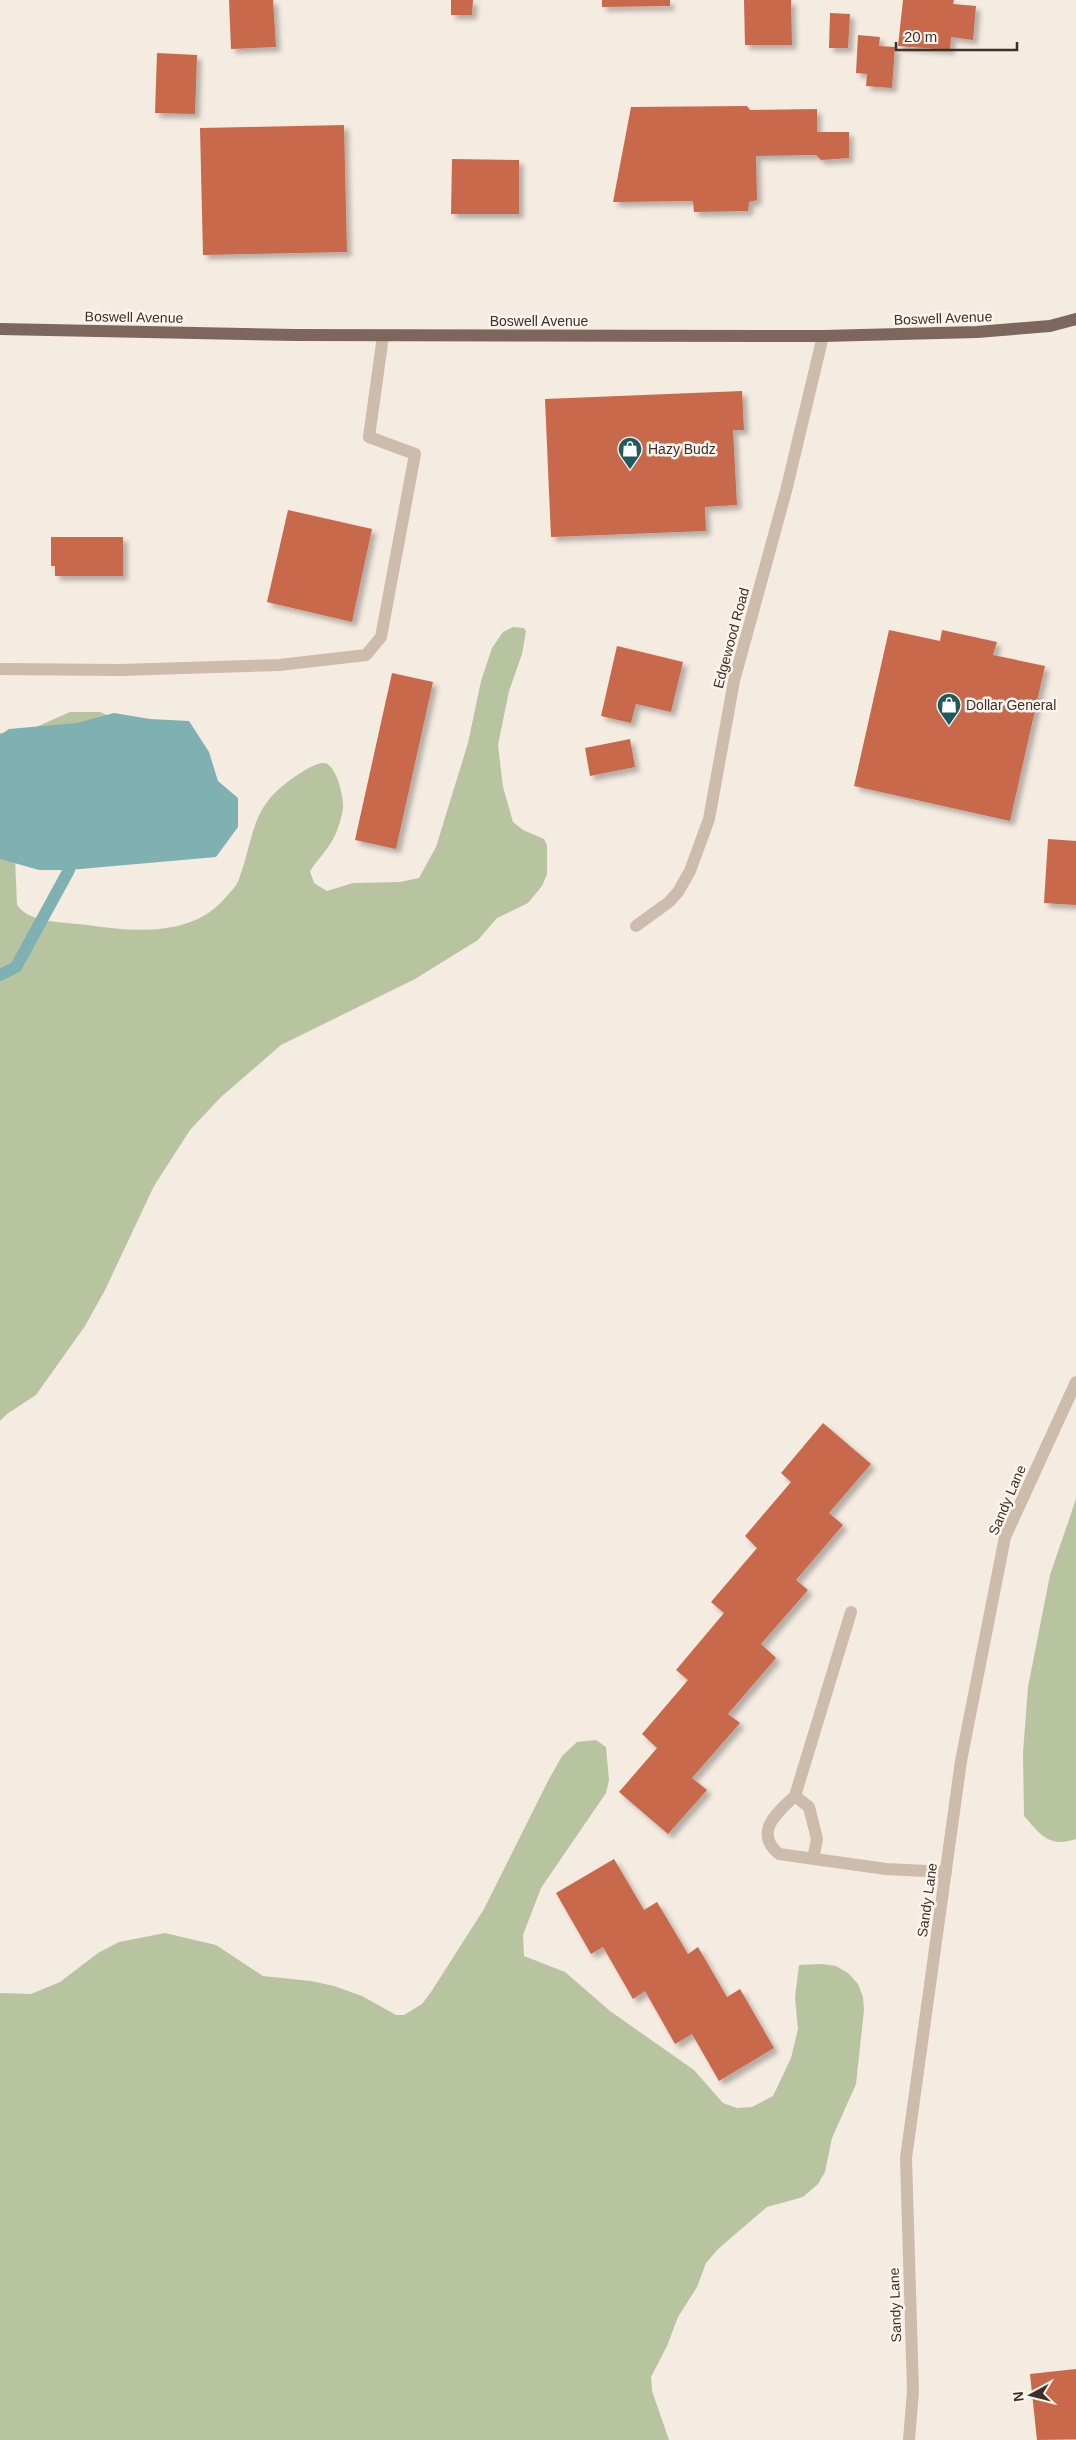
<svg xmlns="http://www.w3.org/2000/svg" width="1076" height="2440" viewBox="0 0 1076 2440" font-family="Arial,sans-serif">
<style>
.green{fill:#b8c4a0}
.water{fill:#7fb0b2}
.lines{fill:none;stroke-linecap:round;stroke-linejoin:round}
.stream{stroke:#7fb0b2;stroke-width:12}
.building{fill:#c8694b;filter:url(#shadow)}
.minor{stroke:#cdbbac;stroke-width:12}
.major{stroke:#7d675c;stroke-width:12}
.labels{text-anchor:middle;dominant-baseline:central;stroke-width:5;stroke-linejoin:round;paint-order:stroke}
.street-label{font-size:14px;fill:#3b302b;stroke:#fbf5ee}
.poi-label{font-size:14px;fill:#3b302b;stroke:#fbf5ee;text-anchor:start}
</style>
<defs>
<filter id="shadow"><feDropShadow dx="4.5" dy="4.5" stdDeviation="2.5" flood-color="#0004"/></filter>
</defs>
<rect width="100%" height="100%" fill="#f4ebe1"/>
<!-- green -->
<g class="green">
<path d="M513,627L524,628L526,631L522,654L509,691L498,745L503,787L513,822L523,830L544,839L547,845V874L542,886L528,903L497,918L478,940L415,979L281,1045L221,1097L190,1130L154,1186L105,1290L85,1326L36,1395L7,1414L0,1421V733L20,734L70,712H100L112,717L15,858L17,905C30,924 66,922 87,925C134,932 193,937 226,897C230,892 237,886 239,879C256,831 250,805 299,774C305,770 316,763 323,763C336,762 344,797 343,808C342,816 339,826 336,833C331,846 318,859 310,871L314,883L327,891L353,883L400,882L419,878L436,847L468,743L481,681L492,648L503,632Z"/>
<path d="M1076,1499V1839C1049,1848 1041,1835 1024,1816L1023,1753L1028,1687L1050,1575Z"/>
<path d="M596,1740L606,1747L609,1780L606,1793L541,1888L523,1935L524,1956L565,1972L610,2011L694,2070L723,2103L737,2108L752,2107L773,2096L791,2058L798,2029L795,1998L799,1965L822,1964L836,1966L848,1973L858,1984L863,1997L864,2010L856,2084L832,2138L825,2172L818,2184L803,2197L767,2207L718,2249L706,2263L697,2287L678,2317L667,2346L651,2377L652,2391L669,2440H0V1993L31,1994L60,1982L98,1953L119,1942L165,1933L216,1945L263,1976L311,1981L334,1986L362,1996L396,2015H404L422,2004L431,1992L484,1909L548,1781L562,1756L577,1742Z"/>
</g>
<!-- water -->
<path class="water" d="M114,713L150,719L189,721L209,752L218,781L238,798V827L216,857L69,870H39L0,859V735L9,729L77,723Z"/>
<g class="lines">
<!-- stream -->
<path class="stream" d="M0,975L16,967L69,870"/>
</g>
<!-- building -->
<g class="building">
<path d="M229,0H273L276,47L231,49Z"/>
<path d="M451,0H473L472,15H451Z"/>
<path d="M602,0H670V6L602,7Z"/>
<path d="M744,0H791L792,45H745Z"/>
<path d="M903,0H954L953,4L976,6L973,40L951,37L950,50L898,46Z"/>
<path d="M830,13L850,14L848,48H829Z"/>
<path d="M858,35L880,37L879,46L895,47L892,88L866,86L867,74L856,73Z"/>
<path d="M157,53L197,55L195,114L155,113Z"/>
<path d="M747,106L750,110L817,109V132H849V158L821,160L816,155L756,156L757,200L749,202L748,211L694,212L693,201L613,202L631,107Z"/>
<path d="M344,125L347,252L203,255L200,128Z"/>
<path d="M452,159L519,160V214H451Z"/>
<path d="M742,391L744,430H733L737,505L705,507L706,531L551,537L545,399Z"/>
<path d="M288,510L372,529L352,622L267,602Z"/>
<path d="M51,537H123V576H55V566H51Z"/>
<path d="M889,630L940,641L942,630L997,642L993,655L1045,666L1010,821L854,786Z"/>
<path d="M617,646L683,662L671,712L636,704L631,723L601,716Z"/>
<path d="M392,673L433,682L396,849L355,840Z"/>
<path d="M630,739L635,767L590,776L585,748Z"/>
<path d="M1048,839L1076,841V905L1044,903Z"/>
<path d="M823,1423L871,1464L829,1513L843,1525L796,1580L808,1590L761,1644L776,1658L728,1714L740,1723L692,1778L707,1790L668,1834L619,1792L657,1748L642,1734L688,1680L676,1670L724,1613L711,1602L757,1548L745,1536L791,1482L781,1473Z"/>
<path d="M614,1859L644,1910L657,1902L688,1954L698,1947L727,1997L740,1989L774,2048L719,2081L692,2034L675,2044L645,1991L633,1999L603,1947L591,1954L556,1893Z"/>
<path d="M1076,2369V2439L1037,2440L1030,2374Z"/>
</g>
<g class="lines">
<!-- minor -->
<g class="minor">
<path d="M0,669L121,670L279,665L366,655L381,637L415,454L369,437L383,336"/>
<path d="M636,926L669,902L678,892L690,871L709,819L734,681L786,491L823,336"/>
<path d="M851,1612L795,1796C777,1813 753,1832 779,1854L886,1869L946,1872"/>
<path d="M795,1796L809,1807L817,1839L813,1859"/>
<path d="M909,2440L913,2391L906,2158L961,1761L1005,1537L1076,1382"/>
</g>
<!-- major -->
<path class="major" d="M0,329L295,335L823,336L977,332L1050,326L1076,319"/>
</g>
<!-- icons -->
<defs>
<symbol id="shop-pin" viewBox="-11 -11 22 30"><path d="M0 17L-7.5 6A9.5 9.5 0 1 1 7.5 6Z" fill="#1f5a5e" stroke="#fbf5ee"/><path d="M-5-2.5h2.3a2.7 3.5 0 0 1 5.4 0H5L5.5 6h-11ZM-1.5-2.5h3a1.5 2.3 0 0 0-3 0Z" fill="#fff"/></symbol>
</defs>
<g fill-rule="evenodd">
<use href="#shop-pin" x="616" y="435" width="28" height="38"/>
<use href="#shop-pin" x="935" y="691" width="28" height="38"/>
</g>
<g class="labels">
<!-- street labels -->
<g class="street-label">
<text transform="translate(134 317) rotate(1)">Boswell Avenue</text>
<text transform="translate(943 318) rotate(-2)">Boswell Avenue</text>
<text x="539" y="321">Boswell Avenue</text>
<text transform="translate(731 638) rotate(-75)">Edgewood Road</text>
<text transform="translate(1007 1500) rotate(-67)">Sandy Lane</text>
<text transform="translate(927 1900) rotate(-82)">Sandy Lane</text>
<text transform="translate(895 2305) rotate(-92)">Sandy Lane</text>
</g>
<!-- poi labels -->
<g class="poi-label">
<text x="648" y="449">Hazy Budz</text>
<text x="966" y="705">Dollar General</text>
</g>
</g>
<!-- north arrow -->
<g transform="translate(1031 2395) rotate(263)" stroke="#fbf5ee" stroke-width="4" paint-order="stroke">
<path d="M0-4L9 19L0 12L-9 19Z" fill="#3b302b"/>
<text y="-8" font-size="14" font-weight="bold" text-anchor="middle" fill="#3b302b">N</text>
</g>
<!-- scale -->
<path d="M896 42v8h121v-8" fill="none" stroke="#3b302b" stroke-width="2.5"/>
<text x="904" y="42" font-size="15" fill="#3b302b" stroke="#fbf5ee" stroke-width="4" paint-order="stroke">20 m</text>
</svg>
